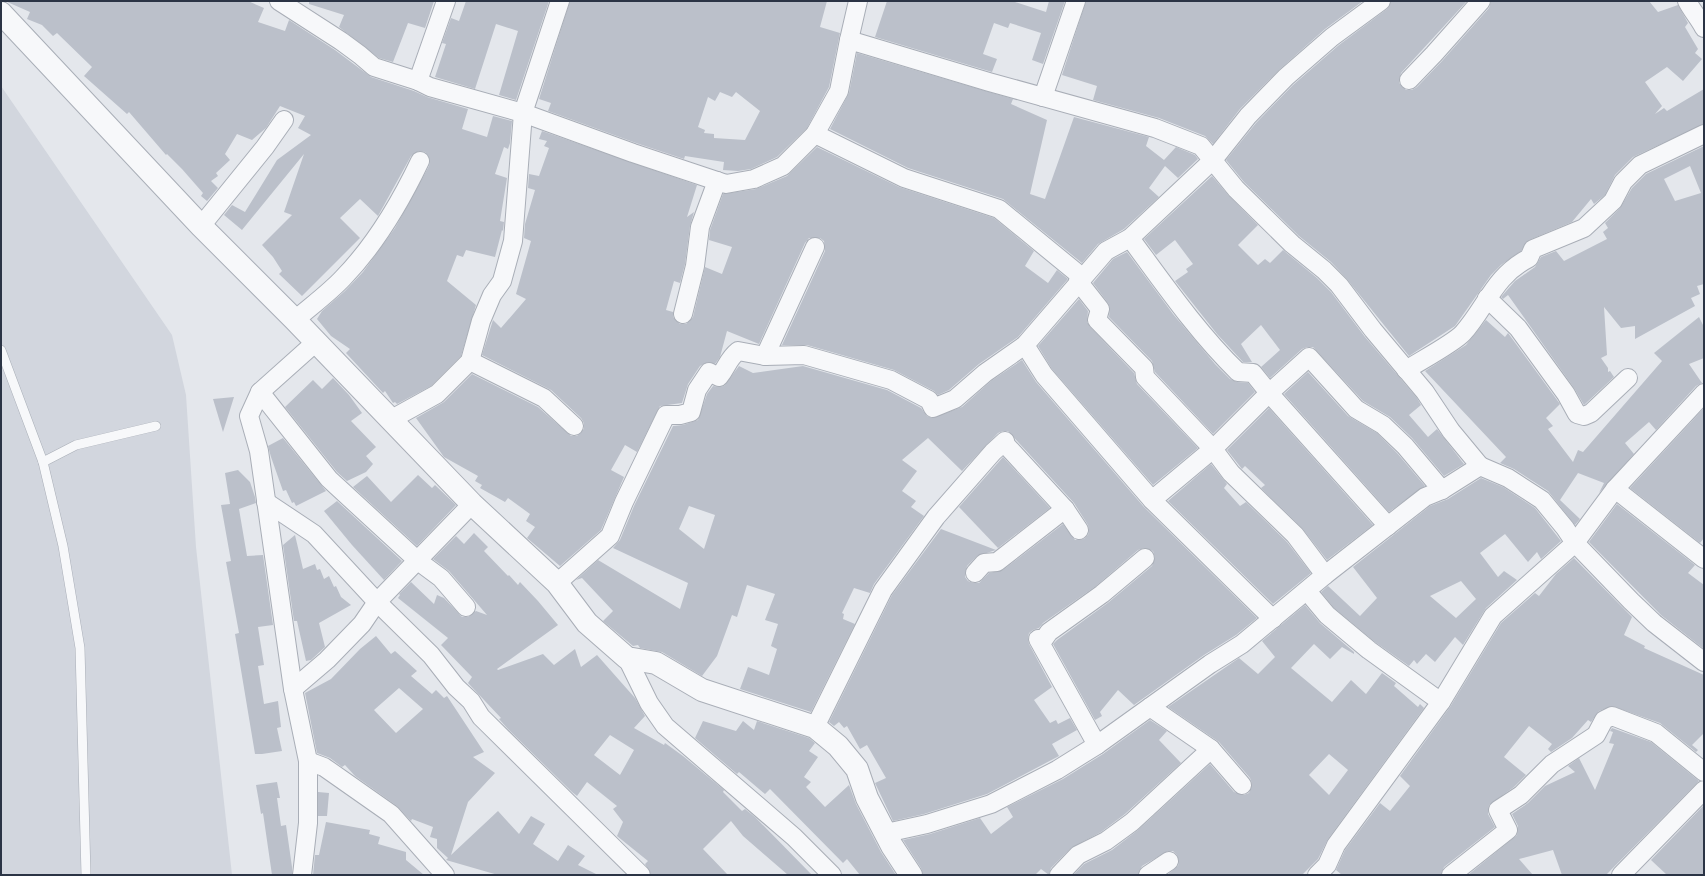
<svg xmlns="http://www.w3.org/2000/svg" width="1705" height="876" viewBox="0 0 1705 876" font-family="Arial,sans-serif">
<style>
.built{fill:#d2d6de}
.building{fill:#bbc0ca;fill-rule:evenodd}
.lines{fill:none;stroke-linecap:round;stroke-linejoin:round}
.service-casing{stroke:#a9aeb7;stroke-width:10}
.minor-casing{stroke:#a9aeb7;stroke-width:20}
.tertiary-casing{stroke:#a9aeb7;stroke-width:24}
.service{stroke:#f7f8fa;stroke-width:9}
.minor{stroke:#f7f8fa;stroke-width:18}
.tertiary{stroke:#f7f8fa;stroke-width:22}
</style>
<rect width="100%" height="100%" fill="#e4e7ec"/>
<!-- built -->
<path class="built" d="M1,86L172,335L186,395L196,547L232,875H1Z"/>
<!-- building -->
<g class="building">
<path d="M5,1H248L264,8L258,22L285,31L289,20L335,50L371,77L414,91L427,97L468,109L462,129L487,137L493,116L512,121L510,143L508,149L504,147L495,174L507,178L500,221L504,222L503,231L502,230L495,257L466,250L463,257L457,255L447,281L476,305L461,356L431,386L397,404L395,402L393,403L385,391L383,393L346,353L350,349L331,336L317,319L322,311L345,291L363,272L395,228L429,166L430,160L425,152L419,151L411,156L378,216L360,199L340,218L360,238L302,296L279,274L282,271L273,257L262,245L292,215L284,212L304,154L242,230L224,215L232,205L245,212L277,160L311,135L298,128L305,116L280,106L266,128L252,140L237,134L225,154L230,160L216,173L218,176L211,181L218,188L207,201L201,196L203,193L182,169L167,154L166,155L129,112L127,114L84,76L92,67L57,33L53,36L42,25L27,19L30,12Z"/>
<path d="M309,1H434L425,28L408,23L393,62L379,58L339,27L344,15L309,4Z"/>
<path d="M466,1H549L516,100L499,95L518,31L496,24L475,89L435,77L446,44L442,43L451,18L459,21Z"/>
<path d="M570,1H827L820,27L840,33L829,87L807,128L777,157L751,169L738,171L723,170L724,162L685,156L684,159L636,143L548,111L551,103L539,99ZM720,92L732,97L736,92L760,111L745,140L714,138V134L704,133L705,130L698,127L708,97L715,101Z"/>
<path d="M887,1H1012L1046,12L1049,1H1065L1043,64L1032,60L1041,33L1010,23L1008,28L994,23L983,54L997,59L992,72L875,37Z"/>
<path d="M1086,1H1363L1325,29L1279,70L1240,109L1213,144L1205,136L1159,118L1093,100L1097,86L1062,75Z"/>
<path d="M1391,1H1467L1401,73L1399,83L1406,90H1412L1417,87L1442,61L1489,8L1491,1H1649L1658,12L1678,5L1688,23L1685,27L1698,49L1695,53L1702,59L1683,81L1667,67L1645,82L1662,106L1655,114L1664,108L1667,111L1704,89V124L1633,157L1615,175L1605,195L1594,204L1591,199L1572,222L1529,240L1521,251L1501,265L1491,275L1455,326L1409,356L1346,278L1331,262L1299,236L1244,182L1226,160L1256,123L1293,85L1339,45L1387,9Z"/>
<path d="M857,53L1013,99L1011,104L1047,120L1030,194L1045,199L1074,117L1149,137L1146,146L1164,160L1176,147L1195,155L1198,159L1178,178L1165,166L1149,188L1159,197L1124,229L1098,244L1082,263L1003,199L908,168L830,129L849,93Z"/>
<path d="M542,131L697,185L687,217L694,212L690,226L685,264L680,283L674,281L666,310L673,312V317L680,324H686L693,317L705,267L722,274L732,247L709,240L710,230L723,194L756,189L787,176L817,147L899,187L994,218L1034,251L1025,266L1048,283L1057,270L1068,279L1018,337L979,364L949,390L938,395L934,391L894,370L807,345H782L825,251L824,241L820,238H809L805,243L759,344L727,331L720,357L715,364L708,362L700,366L688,384L682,403L660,406L637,452L625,445L611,470L624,477L601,530L560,566L527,538L535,527L526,521L530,514L508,498L505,502L480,488L482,485L475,481L478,476L444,457L416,418L444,402L472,374L538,407L571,436H577L584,429V423L581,418L551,390L482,355L493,320L501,328L526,299L516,294L531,241L524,238L525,224L535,190L528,188L529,174L539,176L549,148L544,146L547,141L539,139Z"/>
<path d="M1704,146V284L1697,286L1700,294L1691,298L1695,306L1635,339V326L1621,328L1604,307L1607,355L1601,358L1608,368V372L1610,371L1614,377L1584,405L1574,388L1508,295L1503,299L1501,297L1515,281L1535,267L1541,257L1556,251L1564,261L1607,239L1603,232L1608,228L1605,223L1620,208L1632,188L1646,174ZM1690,166L1701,193L1675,201L1664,179Z"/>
<path d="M1212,176L1229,196L1258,225L1238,245L1258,265L1265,259L1270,263L1283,250L1317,278L1331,292L1365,337L1417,398L1421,405L1409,415L1428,437L1437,429L1464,464L1444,476L1412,438L1390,417L1363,401L1313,347H1307L1302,349L1270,378L1261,367L1280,350L1261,325L1241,344L1252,362H1243L1217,334L1175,281L1188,272L1186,269L1193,264L1175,240L1156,255L1144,239Z"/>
<path d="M1127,252L1173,314L1215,364L1230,379L1237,382L1248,383L1255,392L1213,434L1155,372L1152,361L1109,317L1110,307L1108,303L1093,283L1113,259Z"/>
<path d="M1079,299L1088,311L1087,322L1090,327L1134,373L1137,384L1198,448L1153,485L1052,369L1038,346Z"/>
<path d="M1699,317L1704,327V358L1689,364L1702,383L1696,386L1656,430L1649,422L1625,443L1634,454L1599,493L1604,483L1578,473L1560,500L1580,519L1575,525L1548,491L1514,469L1500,463L1506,457L1425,371L1466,345L1486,320L1505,337L1508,333L1560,404L1546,418L1553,426L1548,429L1573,462L1578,450L1583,452L1662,361L1654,353Z"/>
<path d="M1022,360L1036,382L1144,507L1257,618L1236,635L1204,655L1134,705L1118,690L1100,712L1102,716L1095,720L1053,644L1057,640L1109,602L1152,566L1155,557L1153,551L1144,548L1138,550L1096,586L1043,623L1039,628L1033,630L1029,633L1028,638L1029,644L1052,687L1034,700L1050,723L1056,720L1058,724L1070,718L1077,730L1052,744L1059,756L987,794L924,814L893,821L875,783L886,778L867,745L860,749L847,726L844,728L839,722L834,726L829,722L892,595L941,529L996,550L977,556L967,566L965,577L968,581L973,583H979L989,573L1003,570L1063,524L1075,540L1084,539L1088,535L1089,530L1088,525L1074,503L1008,431H1003L998,433L962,471L928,438L902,460L917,471L902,491L916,501L911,507L924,516L874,584L870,593L854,588L842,613L844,614L843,619L855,624L811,712L740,689L748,667L769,675L777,649L771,646L778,624L765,620L775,594L747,585L737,617L732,615L717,656L702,676L662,652L640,648L638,645L633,646L603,621L613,611L582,578L576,580L598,560L680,609L688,583L613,548L620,540L634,506L673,426L683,425L698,420L707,394L713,386L719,387L724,386L739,366L753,373L803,366L887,390L921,408L927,416L932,418L962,407L991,381ZM689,506L715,515L704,549L679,529Z"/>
<path d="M1308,372L1348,416L1377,433L1397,453L1425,486L1389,512L1284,394Z"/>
<path d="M333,378L349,395L362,413L351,421L376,447L366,456L373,464L366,472L347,481L337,472L285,407L313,380L322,389Z"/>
<path d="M234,397L223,432L213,399Z"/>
<path d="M1269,408L1373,525L1327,560L1302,528L1261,488L1265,485L1245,466L1242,469L1227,450Z"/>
<path d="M1704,408V538L1700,543L1630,488Z"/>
<path d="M283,438L326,491L296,506L294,502L292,503L286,490L283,491L271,457L268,446Z"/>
<path d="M1003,457L1050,508L998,548L959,507Z"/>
<path d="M1211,464L1227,484L1224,488L1240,506L1246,502L1287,542L1311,573L1273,604L1168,501Z"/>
<path d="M238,470L250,482L255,497L256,503L239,509L247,556L263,555L273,625L258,627L264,665L258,666L264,704L278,701L281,727L277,728L282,751L262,754H255L235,634L239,633L226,562L231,561L221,505L230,504L225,473Z"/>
<path d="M418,475L432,488L435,485L456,505L417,546L353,487L367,476L391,502Z"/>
<path d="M1481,478L1503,487L1535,508L1561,541L1541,559L1537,552L1528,562L1505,534L1480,553L1498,577L1504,571L1517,580L1486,608L1463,645L1455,637L1435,662L1426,654L1417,664L1414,660L1409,666L1375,642L1334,608L1321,592L1328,586L1360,616L1377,598L1353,567L1430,506L1448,499ZM1461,581L1476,599L1456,618L1430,596Z"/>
<path d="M337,501L402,561L384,580L352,545L324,511Z"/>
<path d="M1617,504L1695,565L1688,573L1704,585V649L1661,615L1589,542Z"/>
<path d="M474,533L488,547L484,551L508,576L509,575L518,585L520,582L538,601L558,625L497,669L498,670L543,654L554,665L575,649L581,667L597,655L635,698L645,716L634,728L664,745L665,743L683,756L724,790L723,792L742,811L745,809L755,817L812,875H788L743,836L731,821L703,849L728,875H651L645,864L648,861L617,836L623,822L613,809L617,806L587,782L577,796L572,792L508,729L499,719L501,718L468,683L472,677L441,645L448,638L398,598L400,595L399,594L411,582L434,604L437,595L444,598L462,617H468L476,611L487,615L449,571L433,559L456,536L464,544ZM610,735L634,750L620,775L594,755Z"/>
<path d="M295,535L303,569L315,564L317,570L320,569L324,579L329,576L334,587L336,586L341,597L351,605L319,623L325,647L311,660L306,661L297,621H294L283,545Z"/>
<path d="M1574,558L1632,617L1624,635L1645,646L1644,648L1704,675V733L1692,745L1698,750L1696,752L1660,723L1612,706L1599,711L1591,722L1588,720L1572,738L1551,752L1548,749L1552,744L1529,726L1504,757L1526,775L1514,787L1489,805L1488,814L1495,827L1444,867L1441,875H1342L1336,870L1345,850L1380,803L1390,811L1410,786L1400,776L1450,707L1501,623L1535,593L1539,596L1556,574Z"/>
<path d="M1305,605L1320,623L1354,652V654L1342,647L1330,659L1314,644L1291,668L1332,702L1351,680L1366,694L1382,673L1396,683L1394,686L1418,707L1420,704L1424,708L1328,839L1318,859L1302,875H1167L1178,866L1179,861L1177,855L1173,851H1168L1142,866L1138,875H1073L1084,864L1112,850L1138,830L1210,764L1234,792L1244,795L1249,793L1252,783L1250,778L1219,742L1168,707L1239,658L1258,674L1275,657L1262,641ZM1329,754L1348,770L1329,795L1309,775Z"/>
<path d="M376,636L391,654L395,651L417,671L411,676L432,694L436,690L444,698L447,696L484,752L473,757L495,773L468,802L451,855L498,811L519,834L531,816L545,824L533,844L558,861L568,845L585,856L578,865L598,875H498L446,860L448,858L437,848V839L430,837L433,827L412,819L411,821L397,806L355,776L345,765L342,767L330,758L317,753L305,693L331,679L360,649ZM399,688L423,709L396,733L374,710Z"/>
<path d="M1150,720L1167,731L1159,740L1181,763L1125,814L1101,832L1071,848L1051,868L1049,875L1041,869L1035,875H923L921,868L903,840L930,834L980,818L991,834L1013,817L1007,807L1063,779L1103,754Z"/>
<path d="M703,721L736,731L743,721L754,730L757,721L809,738L815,743L809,751L818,757L804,777L811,782L806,787L825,807L849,785L856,804L881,852L896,875H860L847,859L843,863L770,789L765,794L739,772L737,774L695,738Z"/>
<path d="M1612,728L1651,742L1699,781L1606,875H1562L1553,850L1519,859L1533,875H1468L1517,835L1518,826L1512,814L1528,803L1545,786L1575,772L1568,766L1579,758L1595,790L1614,744L1609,743L1613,732L1610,731Z"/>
<path d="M277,782L280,798H277L281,826L286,825L292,867V875H272L263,813L261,814L259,802L256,785Z"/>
<path d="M318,792L329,793L327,816H318Z"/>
<path d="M1704,805V875H1667L1651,860Z"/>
<path d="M326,822L370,830L369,834L380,837L378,844L406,852V860L424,875H313L315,855H319Z"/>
</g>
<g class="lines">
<defs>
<g id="service">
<path d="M1,350L43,462L76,445L156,426"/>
<path d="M43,462L63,546L80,648L86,875"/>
</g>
<g id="minor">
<path d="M279,1L341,41L360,55L374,67L418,81L430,87L523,113L633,153L726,184L754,179L783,166L815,134L839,91L849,40L989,82L1155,128L1201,146L1236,189L1292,244L1324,270L1339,285L1373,330L1425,392L1451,431L1480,466"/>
<path d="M1687,1C1692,11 1699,18 1704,28"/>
<path d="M849,40L858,1"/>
<path d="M1409,80L1434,54L1481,1"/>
<path d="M418,81L446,1"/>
<path d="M1043,97L1076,1"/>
<path d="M815,134L904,178L999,209L1082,277"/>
<path d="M201,226L265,147L284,120"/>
<path d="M1130,238C1164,284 1197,332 1238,372L1253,373L1269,393L1388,526"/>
<path d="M1078,281L1100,309L1097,320L1144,368L1145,377L1213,449L1231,473L1295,535L1325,575"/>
<path d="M1487,298L1518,328L1566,394L1577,414L1584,416L1591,413L1628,378"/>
<path d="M683,314L695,266L700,227L717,181"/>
<path d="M295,320C311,306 329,293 343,278C376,244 400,203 420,161"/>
<path d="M1025,345L1044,375L1152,500L1273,619"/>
<path d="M765,356L815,247"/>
<path d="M470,361L544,398L574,426"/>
<path d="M1406,370C1420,361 1454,343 1463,333C1487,306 1494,276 1529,258L1533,249L1584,228L1613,201L1623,182L1640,165L1704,134"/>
<path d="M260,392L329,479L418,561L441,578L466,607"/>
<path d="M390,420L437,394L470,361L481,321L492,295L502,281L513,241L523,113L560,1"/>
<path d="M1615,489L1704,559"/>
<path d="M1152,500L1213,449L1269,393L1309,357L1356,409L1383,425L1405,446L1442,490"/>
<path d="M266,502L314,534L377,602L431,655L456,687L471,701L481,717L641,875"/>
<path d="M975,573L984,563L997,562L1065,509"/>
<path d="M557,583L610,536L624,502L666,415H680L691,412L697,390L709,372L719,377C727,367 728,359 738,351L765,356L804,355L891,380L929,400L933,408L955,399L985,373L1025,345L1106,251L1130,238L1213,160L1248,116L1286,77L1332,37L1381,1"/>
<path d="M1307,591L1327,615L1369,650L1441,702L1336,845L1327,865L1317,875"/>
<path d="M627,658L649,703L665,726L794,837L832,875"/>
<path d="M293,689L327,660L362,624L377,602L472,504"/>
<path d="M1441,702L1493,616L1575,543L1615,489L1704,393"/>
<path d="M1150,707L1211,749L1242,785"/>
<path d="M815,727L883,590L936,517L993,452L1005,441L1006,445L1065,509L1079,530"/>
<path d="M1097,745L1038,639H1044L1049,632L1102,594L1145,558"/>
<path d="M308,761L324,767L391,814L445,875"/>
<path d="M886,833L927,824L991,804L1057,770L1097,745L1210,664L1242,644L1325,575L1425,497L1442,490L1480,466L1508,478L1542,500L1565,528L1575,543L1631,601L1654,623L1704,662"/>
<path d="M302,875L308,823V761L293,689L259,451L249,416L260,392L316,342"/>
<path d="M1059,875L1078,855L1106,841L1132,822L1211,749"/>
<path d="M1148,875L1169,861"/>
<path d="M1451,875L1508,830L1498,810L1521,795L1552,764L1596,735L1604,720L1612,716L1656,733L1704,772"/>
<path d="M1621,875L1704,790"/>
</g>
<path id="tertiary" d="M1,13L201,226L295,320L472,504L557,583L587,623L627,658L656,663L702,690L815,727L838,746L857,769L867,798L892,846L911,875"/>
</defs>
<!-- service casing -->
<use href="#service" class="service-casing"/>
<!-- minor casing -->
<use href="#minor" class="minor-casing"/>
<!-- tertiary casing -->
<use href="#tertiary" class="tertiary-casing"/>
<!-- service -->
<use href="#service" class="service"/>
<!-- minor -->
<use href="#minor" class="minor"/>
<!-- tertiary -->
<use href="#tertiary" class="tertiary"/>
</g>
<!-- border -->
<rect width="1705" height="876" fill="none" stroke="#2b3445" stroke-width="4"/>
</svg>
